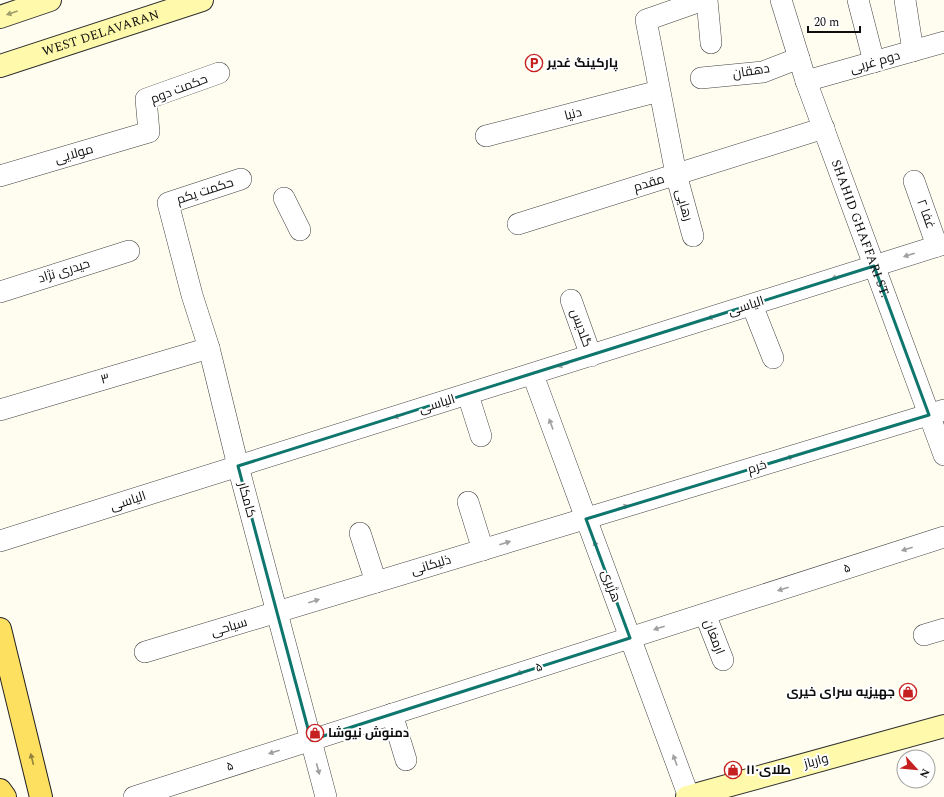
<svg xmlns="http://www.w3.org/2000/svg" width="944" height="797" viewBox="0 0 944 797" font-family="Spectral,Cairo,serif">
<style>
.lines{fill:none;stroke-linecap:round;stroke-linejoin:round}
.street-casing{stroke:#414141;stroke-width:22}
.secondary-casing{stroke:#303030;stroke-width:24}
.primary-casing{stroke:#1f1f1f;stroke-width:24}
.street{stroke:#fff;stroke-width:21}
.secondary{stroke:#fffaab;stroke-width:22}
.primary{stroke:#fee060;stroke-width:22}
.oneway{fill:#9f9c6c}
.oneway2{fill:#9f9f9f}
.oneway3{fill:#92823b}
.marked{fill:none;stroke:#0f766e;stroke-width:3;stroke-linejoin:round}
.labels{text-anchor:middle;dominant-baseline:central;stroke-width:4;stroke-linejoin:round;paint-order:stroke}
.street-label{font-size:13px;fill:#0e0e0e;stroke:#fff}
.poi-label{font-size:13px;font-weight:bold;fill:#0e0e0e;stroke:#fff;text-anchor:start}
</style>
<rect width="100%" height="100%" fill="#fffdf0"/>
<g class="lines">
<defs>
<g id="street">
<path d="M707,0L711,43"/>
<path id="s1" d="M781,0L806,81L944,455"/>
<path d="M858,0L874,62"/>
<path d="M905,0L913,51"/>
<path d="M701,78L763,72L799,58"/>
<path d="M806,81L944,42"/>
<path d="M486,136L659,91"/>
<path d="M0,176L149,132L146,99L219,73"/>
<path d="M241,179L168,203L192,295L209,348L238,466L326,797"/>
<path d="M914,181L937,246"/>
<path d="M284,198L300,230"/>
<path d="M518,224L824,128"/>
<path d="M693,236L676,174L646,20L703,0"/>
<path d="M0,292L129,251"/>
<path d="M571,300L591,356"/>
<path d="M752,305L773,358"/>
<path d="M533,375L689,797"/>
<path d="M468,395L481,436"/>
<path d="M0,410L209,348"/>
<path d="M468,502L483,550"/>
<path d="M360,533L376,582"/>
<path d="M0,541L944,244"/>
<path d="M705,614L723,660"/>
<path d="M924,635L944,629"/>
<path d="M145,652L944,410"/>
<path d="M392,714L406,760"/>
<path d="M134,797L944,537"/>
</g>
<g id="secondary">
<path d="M0,17L50,0"/>
<path id="s2" d="M0,66L202,0"/>
<path d="M687,797L944,726"/>
</g>
<g id="primary">
<path d="M0,629L41,797"/>
<path d="M0,790L5,797"/>
</g>
</defs>
<!-- street casing -->
<use href="#street" class="street-casing"/>
<!-- secondary casing -->
<use href="#secondary" class="secondary-casing"/>
<!-- primary casing -->
<use href="#primary" class="primary-casing"/>
<!-- street -->
<use href="#street" class="street"/>
<!-- secondary -->
<use href="#secondary" class="secondary"/>
<!-- primary -->
<use href="#primary" class="primary"/>
</g>
<!-- one-way arrows -->
<defs><path id="oneway-solid" d="M-6-.8H1V-3.2L6.5 0L1 3.2V.8H-6Z"/></defs>
<use class="oneway" href="#oneway-solid" transform="translate(12 13) rotate(161)"/>
<g class="oneway2">
<use href="#oneway-solid" transform="translate(909 255) rotate(163)"/>
<use href="#oneway-solid" transform="translate(837 277) rotate(162)"/>
<use href="#oneway-solid" transform="translate(713 317) rotate(162)"/>
<use href="#oneway-solid" transform="translate(563 365) rotate(162)"/>
<use href="#oneway-solid" transform="translate(399 416) rotate(163)"/>
<use href="#oneway-solid" transform="translate(551 424) rotate(-110)"/>
<use href="#oneway-solid" transform="translate(788 458) rotate(-17)"/>
<use href="#oneway-solid" transform="translate(623 507) rotate(-17)"/>
<use href="#oneway-solid" transform="translate(505 543) rotate(-17)"/>
<use href="#oneway-solid" transform="translate(596 546) rotate(-110)"/>
<use href="#oneway-solid" transform="translate(907 549) rotate(162)"/>
<use href="#oneway-solid" transform="translate(783 589) rotate(162)"/>
<use href="#oneway-solid" transform="translate(314 601) rotate(-17)"/>
<use href="#oneway-solid" transform="translate(659 628) rotate(162)"/>
<use href="#oneway-solid" transform="translate(522 672) rotate(162)"/>
<use href="#oneway-solid" transform="translate(274 752) rotate(162)"/>
<use href="#oneway-solid" transform="translate(675 760) rotate(-110)"/>
<use href="#oneway-solid" transform="translate(318 769) rotate(75)"/>
</g>
<use class="oneway3" href="#oneway-solid" transform="translate(32 759) rotate(-104)"/>
<!-- marked area -->
<path class="marked" d="M874,266L929,415L586,519L630,638L311,740L238,466Z"/>
<!-- icons -->
<defs>
<symbol id="parking-ring" viewBox="-11 -11 22 22"><circle r="9.5" fill="#fff" stroke="#c5201f" stroke-width="1.5"/><path d="M-3.5-5.5H1a3.5 3.5 0 0 1 0 7H-1V5.5H-3.5ZM-1-3.4V-.6H.8a1.4 1.4 0 0 0 0-2.8Z" fill="#c5201f"/></symbol>
<symbol id="shop-ring" viewBox="-11 -11 22 22"><circle r="9.5" fill="#fff" stroke="#c5201f" stroke-width="1.5"/><path d="M-5-2.5h2.3a2.7 3.5 0 0 1 5.4 0H5L5.5 6h-11ZM-1.5-2.5h3a1.5 2.3 0 0 0-3 0Z" fill="#c5201f"/></symbol>
</defs>
<g fill-rule="evenodd">
<use href="#parking-ring" x="524" y="53" width="20" height="20"/>
<use href="#shop-ring" x="898" y="682" width="20" height="20"/>
<use href="#shop-ring" x="305" y="723" width="20" height="20"/>
<use href="#shop-ring" x="723" y="760" width="20" height="20"/>
</g>
<g class="labels">
<!-- street labels -->
<g class="street-label">
<text stroke="none"><textPath href="#s2" startOffset="106">WEST DELAVARAN</textPath></text>
<text transform="translate(875 62) rotate(-16)">دوم غربی</text>
<text transform="translate(751 71) rotate(-9)">دهقان</text>
<text transform="translate(179 89) rotate(-21)">حکمت دوم</text>
<text transform="translate(573 114) rotate(-15)">دنیا</text>
<text transform="translate(74 154) rotate(-16)">مولایی</text>
<text transform="translate(649 183) rotate(-17)">مقدم</text>
<text transform="translate(205 191) rotate(-18)">حکمت یکم</text>
<text transform="translate(684 205) rotate(74)">رهایی</text>
<text transform="translate(926 214) rotate(70)">غفا ۲</text>
<text stroke="none"><textPath href="#s1" startOffset="242">SHAHID GHAFFARI ST.</textPath></text>
<text transform="translate(64 271) rotate(-17)">حیدری نژاد</text>
<text transform="translate(746 306) rotate(-18)">الیاسی</text>
<text transform="translate(581 328) rotate(70)">گلدیس</text>
<text transform="translate(105 379) rotate(-16)">۳</text>
<text transform="translate(437 404) rotate(-17)">الیاسی</text>
<text transform="translate(757 467) rotate(-17)">خرم</text>
<text transform="translate(247 500) rotate(75)">کامکار</text>
<text transform="translate(128 501) rotate(-18)">الیاسی</text>
<text transform="translate(431 565) rotate(-17)">ذلیکانی</text>
<text transform="translate(847 568) rotate(-18)">۵</text>
<text transform="translate(611 586) rotate(70)">هژبری</text>
<text transform="translate(229 627) rotate(-17)">سیاحی</text>
<text transform="translate(714 637) rotate(69)">ارمغان</text>
<text transform="translate(539 667) rotate(-18)">۵</text>
<text transform="translate(816 761) rotate(-15)">وارباز</text>
<text transform="translate(230 766) rotate(-18)">۵</text>
</g>
<!-- poi labels -->
<g class="poi-label">
<text x="547" y="63">پارکینگ غدیر</text>
<text x="895" y="692" text-anchor="end">جهیزیه سرای خیری</text>
<text x="328" y="733">دمنوش نیوشا</text>
<text x="746" y="770">طلای۱۱۰</text>
</g>
</g>
<!-- north arrow -->
<g transform="translate(916 769) rotate(117)"><circle r="19" fill="#ffffff" stroke="#9f9f9f"/>
<path d="M0-3L7 15L0 10L-7 15Z" fill="#c5201f"/>
<text y="-6" font-size="11" font-weight="bold" text-anchor="middle" fill="#0e0e0e">N</text>
</g>
<!-- scale -->
<path d="M808 26v6h52v-6" fill="none" stroke="#0e0e0e" stroke-width="2"/>
<text x="814" y="26" font-size="12" fill="#0e0e0e" stroke="#ffffff" stroke-width="3" paint-order="stroke">20 m</text>
</svg>
